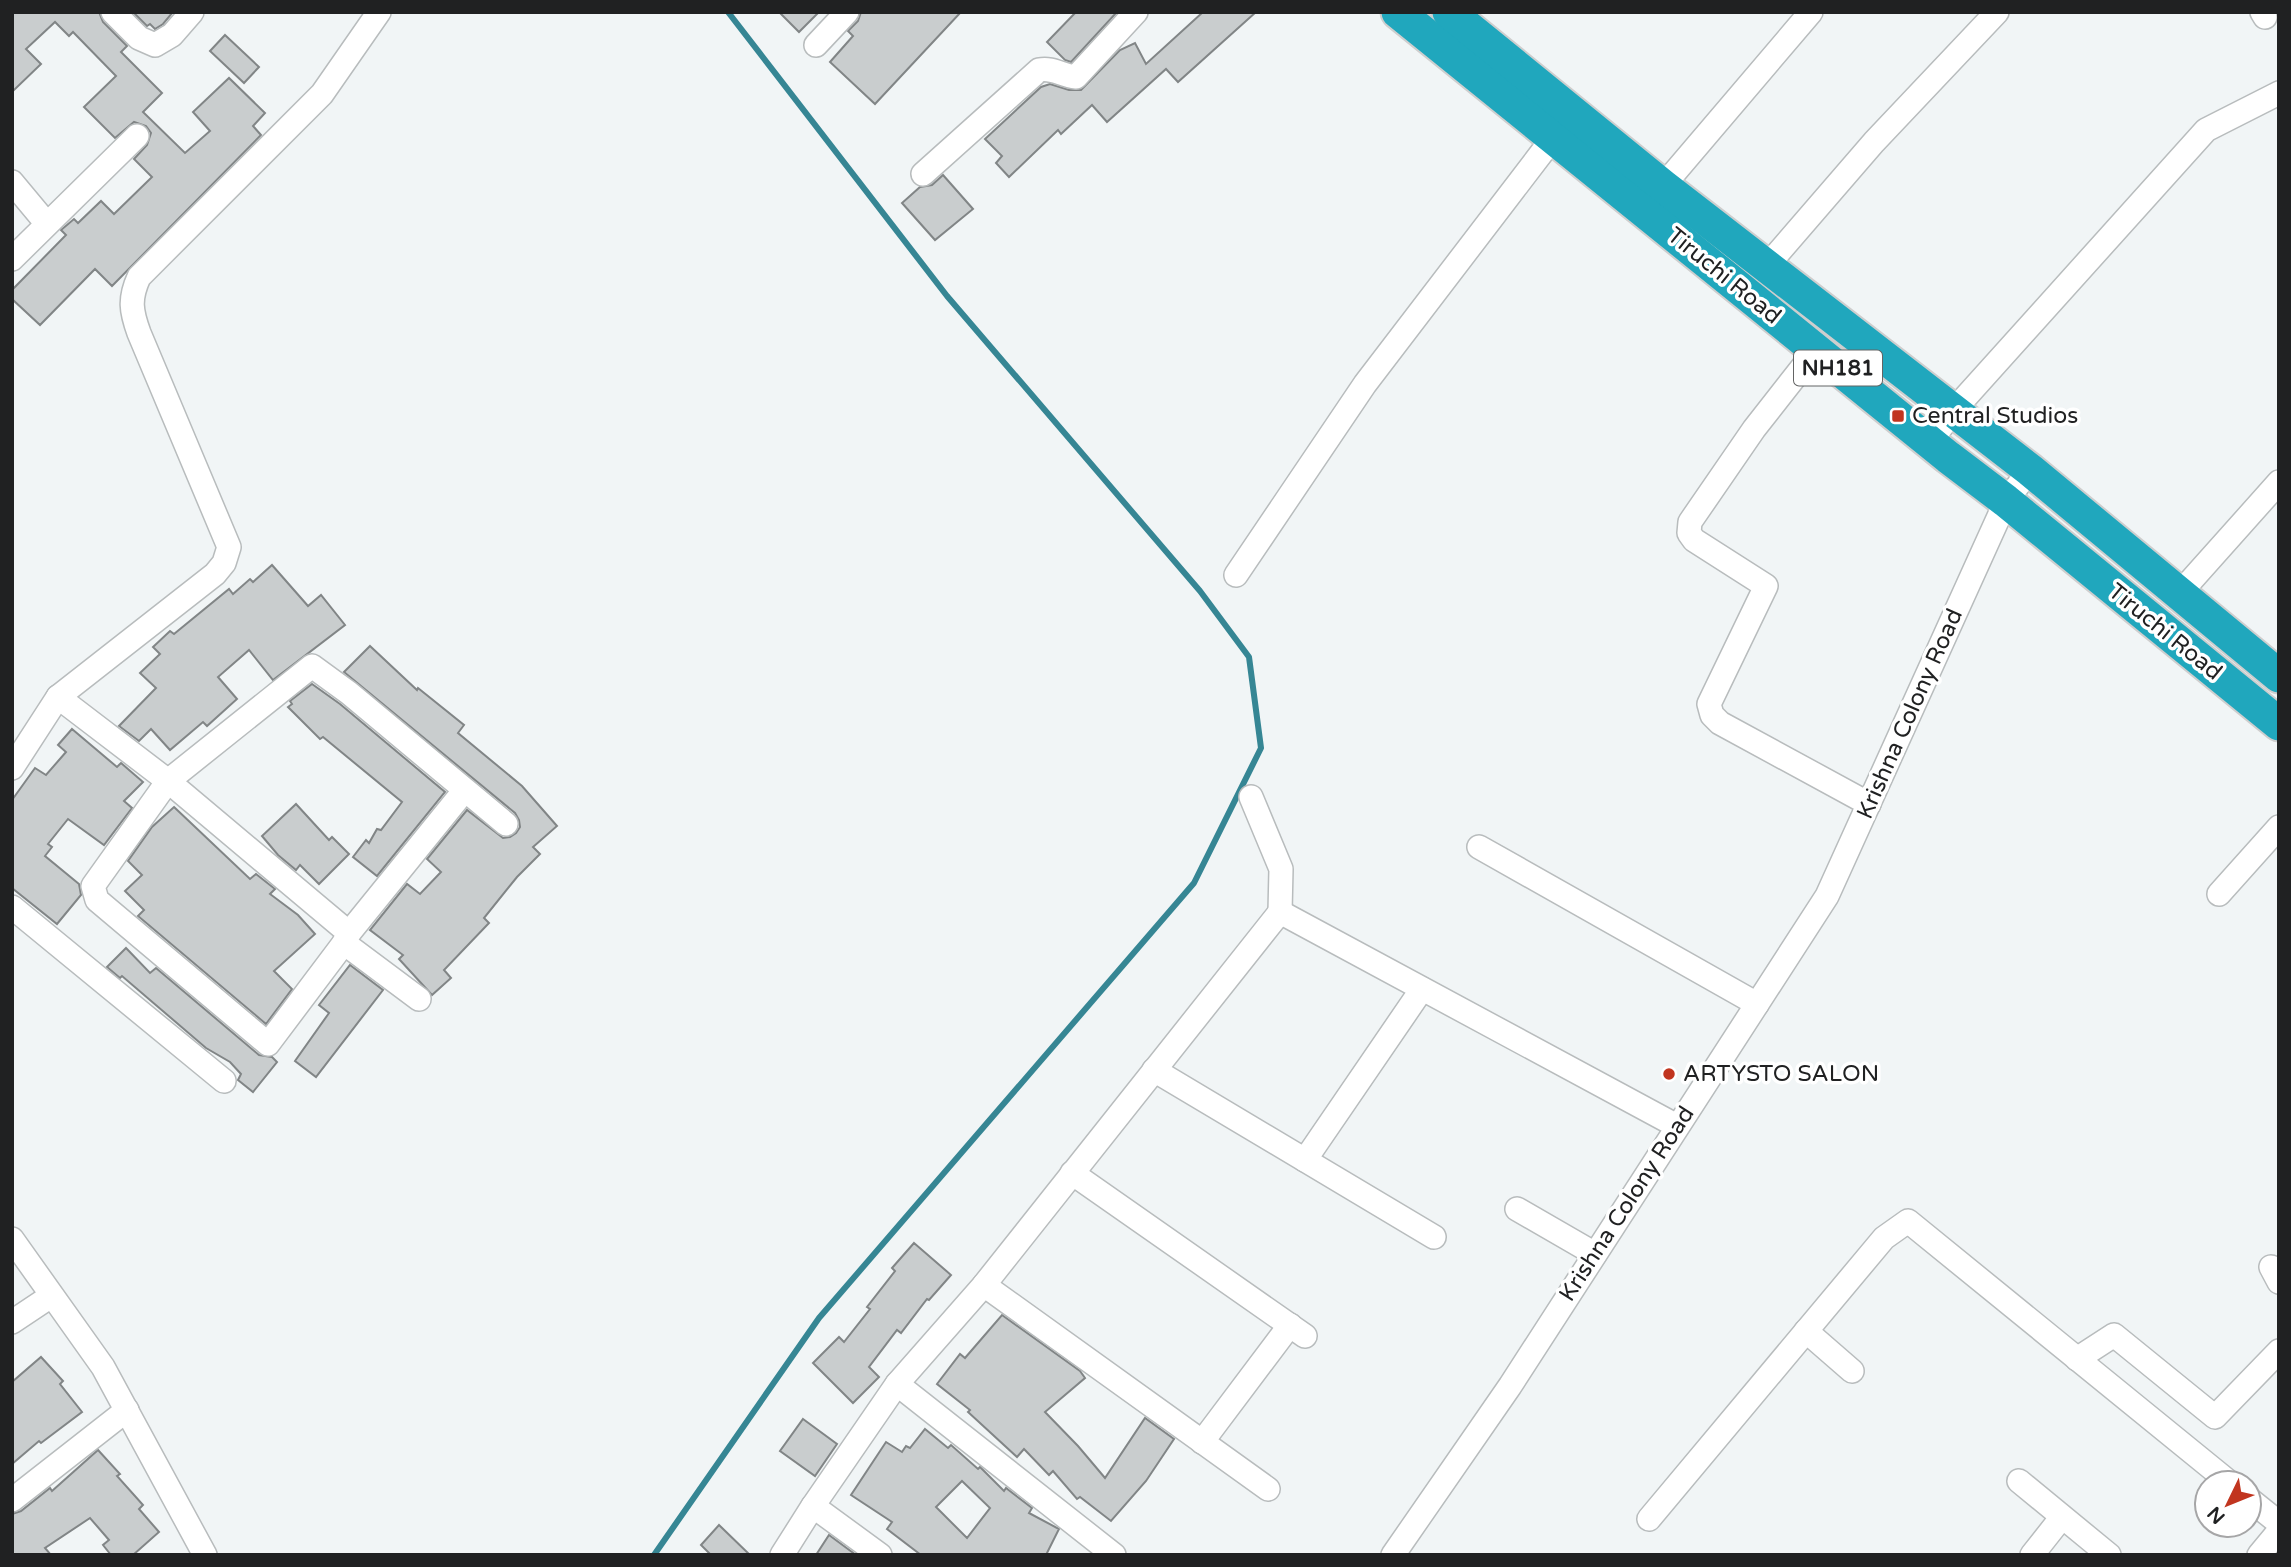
<svg xmlns="http://www.w3.org/2000/svg" width="2291" height="1567" viewBox="0 0 2291 1567" font-family="'Varela Round',sans-serif">
<style>
.lines{fill:none;stroke-linecap:round;stroke-linejoin:round}
.stream{stroke:#368694;stroke-width:6}
.building{fill:#c9cdce;stroke:#818586;stroke-width:2;fill-rule:evenodd}
.minor-casing{stroke:#b8bcbd;stroke-width:26}
.highway-casing{stroke:#cecece;stroke-width:37}
.minor{stroke:#fff;stroke-width:23}
.highway{stroke:#20a7bd;stroke-width:33}
.poi-dot{fill:#c1351f;stroke:#fff;stroke-width:2.5}
.labels{text-anchor:middle;dominant-baseline:central;stroke-width:7;stroke-linejoin:round;paint-order:stroke}
.shield{fill:#fff;stroke:#636464;stroke-width:2}
.shield-label{font-size:21px;font-weight:bold;fill:#202122}
.street-label{font-size:23px;fill:#202122;stroke:#fff}
.poi-label{font-size:23px;fill:#202122;stroke:#fff;text-anchor:start}
</style>
<rect width="100%" height="100%" fill="#f1f5f6"/>
<g class="lines">
<!-- stream -->
<path class="stream" d="M654,1555L819,1318L1194,883L1261,748L1249,657L1200,591L947,296L728,12"/>
</g>
<!-- building -->
<g class="building">
<path d="M12,12H99L103,22L127,46L121,52L162,93L143,112L185,153L210,131L193,112L229,78L265,113L253,126L261,135L112,286L95,269L40,325L12,299V290L66,235L61,230L74,219L78,223L101,201L114,214L152,177L134,159L147,145L151,133L146,126L134,122L115,138L84,107L116,76L73,32L69,36L55,22L26,49L41,64L12,92Z"/>
<path d="M133,12H173L163,24L155,29L150,24L147,26Z"/>
<path d="M779,12H819L799,32Z"/>
<path d="M861,12H961L875,104L830,62L853,36L848,31L858,21Z"/>
<path d="M1076,12H1117L1071,62L1065,60L1047,42Z"/>
<path d="M1203,12H1256L1178,82L1166,69L1107,122L1092,105L1061,134L1058,130L1009,177L996,163L1002,156L985,139L1041,87L1050,84L1069,90H1081L1120,50L1135,43L1146,64Z"/>
<path d="M225,35L259,67L244,83L210,51Z"/>
<path d="M943,175L973,209L935,240L902,203L920,187L932,185Z"/>
<path d="M272,565L308,606L321,595L345,625L273,680L249,650L218,677L237,699L207,726L203,722L170,750L151,729L139,741L119,726L156,688L140,673L160,654L153,647L170,631L174,634L229,589L233,594L250,579L253,582Z"/>
<path d="M370,646L417,690L418,688L464,725L458,733L522,786L557,826L533,847L540,854L517,877L484,918L489,923L444,970L451,978L432,995L399,959L403,955L370,930L407,884L420,894L441,872L427,859L467,810L503,838L510,837L516,833L520,827L519,820L515,813L344,672Z"/>
<path d="M312,684L340,704L445,792L377,876L353,857L366,840L369,843L377,829L381,830L402,802L323,737L320,739L288,707L292,704L290,701Z"/>
<path d="M72,729L117,767L121,763L143,782L124,801L132,808L104,845L68,819L48,844L52,847L45,856L79,884L81,895L57,924L12,888V800L35,768L46,775L66,752L58,745Z"/>
<path d="M296,804L329,840L332,837L349,854L319,884L300,865L296,870L278,855L262,836Z"/>
<path d="M174,807L250,879L256,874L275,889L270,894L298,915L315,934L274,971L292,989L266,1024L138,916L144,910L125,891L142,875L128,861L152,827Z"/>
<path d="M126,948L150,973L156,968L259,1055L272,1057L277,1062L253,1092L238,1080L241,1074L230,1062L206,1048L122,976L120,978L107,967Z"/>
<path d="M350,965L383,990L316,1077L295,1061L329,1013L319,1005Z"/>
<path d="M914,1243L951,1275L929,1300L927,1299L901,1333L897,1330L869,1367L879,1377L853,1403L813,1363L839,1337L844,1342L870,1309L867,1307L895,1271L892,1268Z"/>
<path d="M1002,1315L1080,1371L1085,1378L1045,1412L1078,1446L1105,1478L1145,1418L1174,1439L1146,1481L1111,1521L1080,1497L1077,1499L1053,1471L1049,1475L1024,1449L1017,1457L968,1412L970,1410L937,1384L960,1354L965,1358Z"/>
<path d="M41,1357L63,1381L60,1384L82,1412L41,1443L39,1441L12,1464V1382Z"/>
<path d="M803,1419L837,1444L815,1476L780,1451Z"/>
<path d="M925,1429L948,1448L951,1445L978,1469L980,1467L1004,1491L1006,1488L1032,1508L1029,1513L1059,1529L1046,1555H921L887,1529L892,1522L851,1495L886,1442L902,1452L906,1446L910,1448ZM962,1481L990,1508L967,1538L936,1507Z"/>
<path d="M98,1450L120,1474L117,1476L143,1505L139,1509L159,1532L133,1555H111L103,1545L109,1540L90,1518L45,1548L51,1555H12V1514L21,1511L50,1488L52,1491Z"/>
<path d="M719,1525L750,1555H711L701,1545Z"/>
<path d="M829,1535L856,1555H816Z"/>
</g>
<g class="lines">
<defs>
<g id="minor">
<path d="M113,12L139,38L155,45L172,35L192,12"/>
<path d="M2262,12L2265,17"/>
<path d="M816,45L847,12"/>
<path d="M923,174L1039,70C1053,67 1062,76 1076,77L1136,12"/>
<path d="M12,182L47,224"/>
<path d="M1663,186L1811,12"/>
<path d="M12,259L137,136"/>
<path d="M1766,267L1874,142L1997,12"/>
<path d="M1816,350L1754,429L1690,522L1689,533L1694,540L1766,586L1709,704L1712,715L1720,723L1869,804"/>
<path d="M1930,442L1954,410L2206,130L2279,93"/>
<path d="M1236,575L1365,384L1553,138"/>
<path d="M2179,594L2279,482"/>
<path d="M58,697L168,781L349,933L344,943L419,999"/>
<path d="M12,768L58,697L215,574L224,563L229,547L139,333C131,311 129,299 139,277L322,94L379,12"/>
<path d="M1251,797L1281,869L1280,912"/>
<path d="M1479,847L1757,1004"/>
<path d="M2219,894L2279,827"/>
<path d="M12,907L224,1081"/>
<path d="M349,933L464,791"/>
<path d="M344,943L268,1044L97,900L93,886L168,781L312,666L349,693L506,824"/>
<path d="M1154,1070L1434,1237"/>
<path d="M1305,1160L1422,989"/>
<path d="M1072,1173L1305,1336"/>
<path d="M1517,1209L1595,1254"/>
<path d="M12,1239L103,1367L205,1555"/>
<path d="M2271,1267L2279,1282"/>
<path d="M984,1285L1268,1489"/>
<path d="M12,1322L51,1296"/>
<path d="M1806,1331L1852,1371"/>
<path d="M2077,1359L2114,1335L2215,1417L2279,1351"/>
<path d="M897,1384L1114,1555"/>
<path d="M1202,1442L1290,1325"/>
<path d="M2019,1481L2109,1555"/>
<path d="M2249,1499L2279,1523"/>
<path d="M12,1500L127,1410"/>
<path d="M813,1506L880,1555"/>
<path d="M1649,1519L1884,1238L1908,1221L2230,1483"/>
<path d="M782,1555L813,1506L897,1384L984,1285L1280,912L1677,1126"/>
<path d="M1393,1555L1510,1386L1827,896L2006,501L2030,470"/>
<path d="M2032,1555L2062,1517"/>
<path d="M2259,1555L2279,1531"/>
</g>
<g id="highway">
<path d="M1398,12L1948,457L2006,501L2279,724"/>
<path d="M1449,12L1663,186L2030,470L2279,676"/>
</g>
</defs>
<!-- minor casing -->
<use href="#minor" class="minor-casing"/>
<!-- highway casing -->
<use href="#highway" class="highway-casing"/>
<!-- minor -->
<use href="#minor" class="minor"/>
<!-- highway -->
<use href="#highway" class="highway"/>
</g>
<!-- markers -->
<g class="poi-dot">
<rect x="1891" y="409" width="14" height="14" rx="3.5"/>
<circle cx="1669" cy="1074" r="7"/>
</g>
<g class="labels">
<!-- shield labels -->
<rect class="shield" x="1794" y="350.5" width="88" height="35" rx="5"/>
<g class="shield-label">
<text x="1838" y="368">NH181</text>
</g>
<!-- street labels -->
<g class="street-label">
<text transform="translate(1724 276) rotate(39)">Tiruchi Road</text>
<text transform="translate(2165 632) rotate(39)">Tiruchi Road</text>
<text transform="translate(1910 714) rotate(-66)">Krishna Colony Road</text>
<text transform="translate(1627 1204) rotate(-57)">Krishna Colony Road</text>
</g>
<!-- poi labels -->
<g class="poi-label">
<text x="1912" y="416">Central Studios</text>
<text x="1683" y="1074">ARTYSTO SALON</text>
</g>
</g>
<!-- border -->
<rect width="2291" height="1567" fill="none" stroke="#202122" stroke-width="28"/>
<!-- north arrow -->
<g transform="translate(2228 1504) rotate(227)"><circle r="33" fill="#ffffff" stroke="#a6a6a7" stroke-width="2"/>
<path d="M0-5L12 26L0 18L-12 26Z" fill="#c1351f"/>
<text y="-10" font-size="19" font-weight="bold" text-anchor="middle" fill="#202122">N</text>
</g>
</svg>
